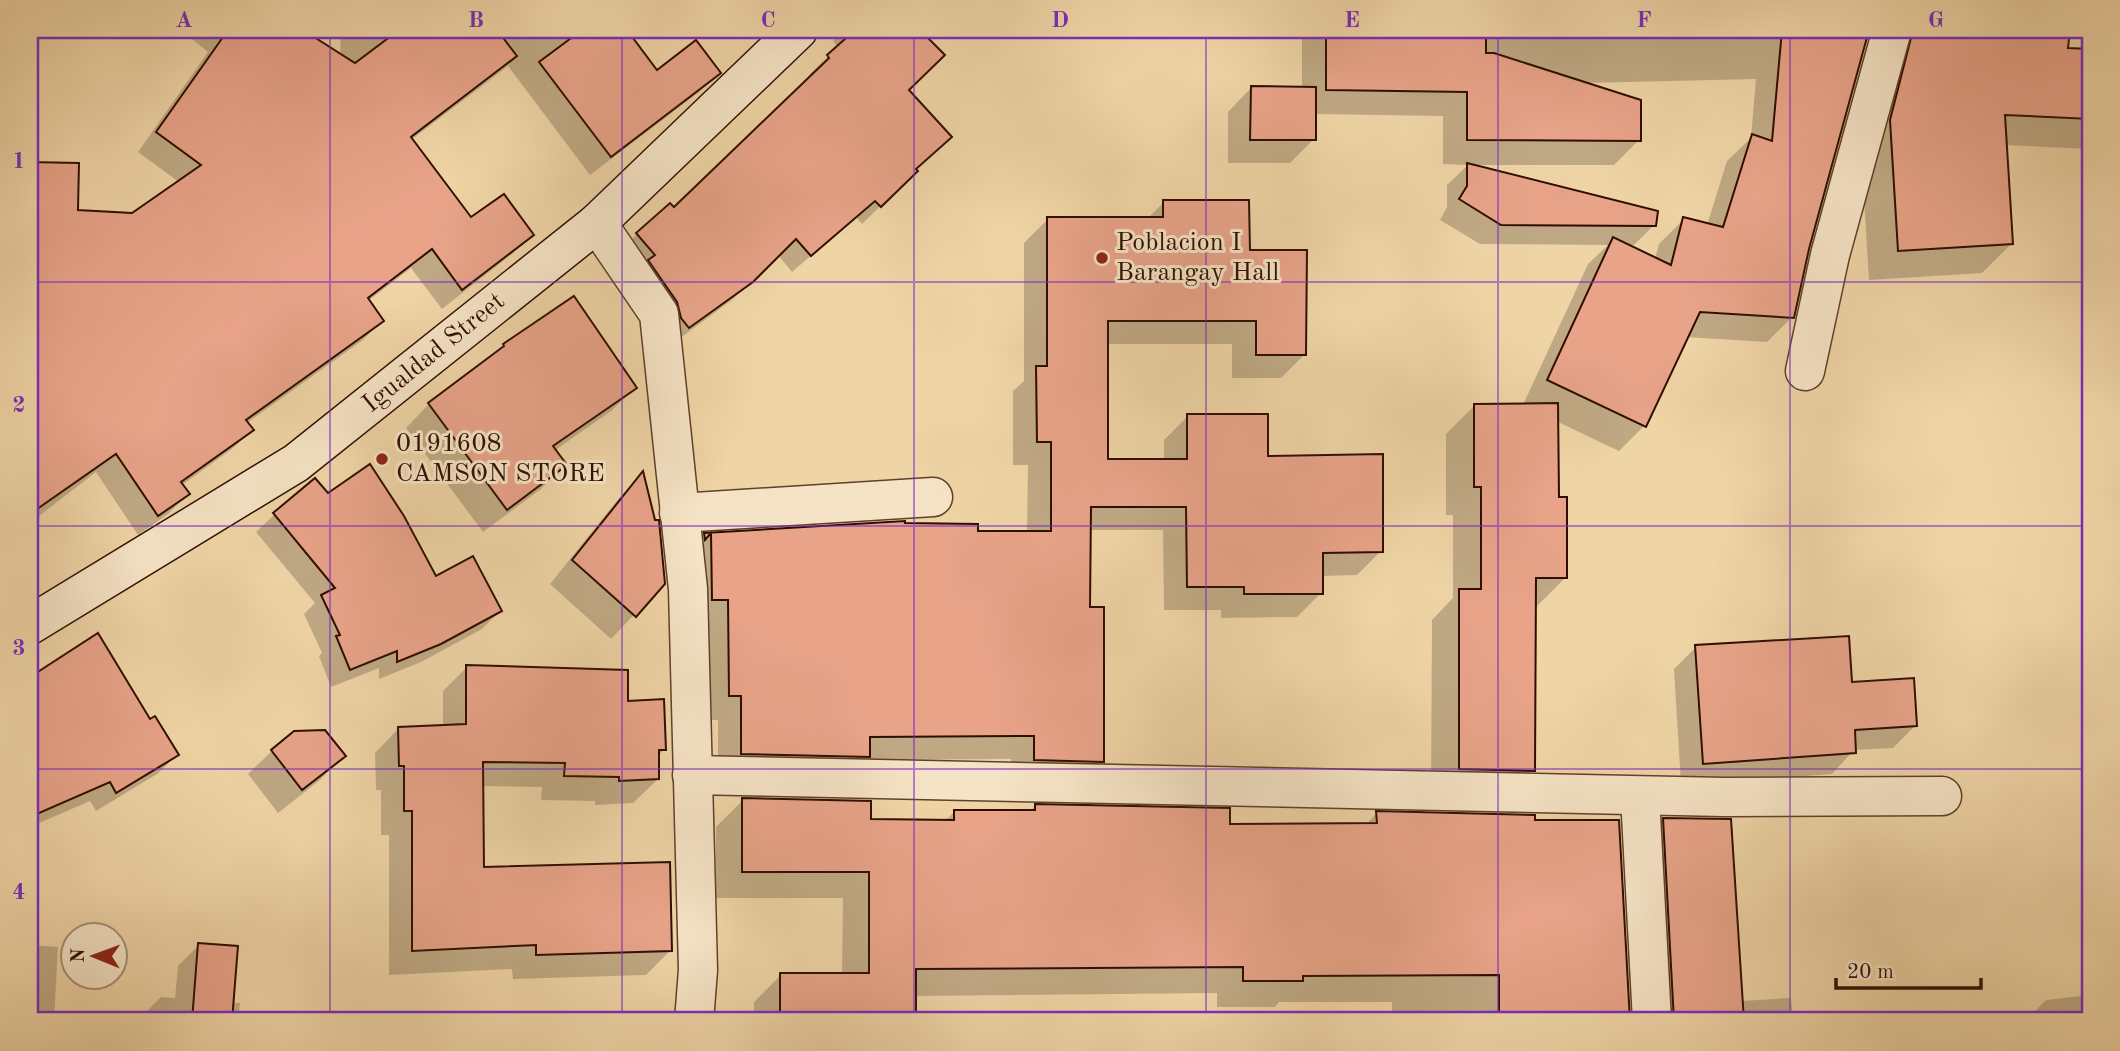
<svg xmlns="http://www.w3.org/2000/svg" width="2120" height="1051" viewBox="0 0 2120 1051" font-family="'Old Standard TT',serif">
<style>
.shadow{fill:#0003;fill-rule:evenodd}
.building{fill:#e8a389;stroke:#2f0e01;stroke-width:2}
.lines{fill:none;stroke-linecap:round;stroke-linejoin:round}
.street-casing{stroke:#5f402a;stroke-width:41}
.secondary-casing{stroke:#2f0e01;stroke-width:41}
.street{stroke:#f5e3c5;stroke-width:38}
.secondary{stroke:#f5e3c5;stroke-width:38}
.grid{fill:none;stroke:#7b2cbf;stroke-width:2;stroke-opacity:0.55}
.poi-dot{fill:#8f2418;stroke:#f5e3c5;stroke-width:2.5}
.labels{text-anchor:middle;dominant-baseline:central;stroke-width:6;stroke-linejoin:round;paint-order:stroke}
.poi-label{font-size:26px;fill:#2f0e01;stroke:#f5e3c5;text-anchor:start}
.street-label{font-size:26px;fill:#2f0e01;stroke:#f5e3c5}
.neatline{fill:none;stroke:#7b2cbf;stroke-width:2.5}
.grid-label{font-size:23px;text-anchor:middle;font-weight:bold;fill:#7b2cbf}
</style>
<rect width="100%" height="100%" fill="#efd4a6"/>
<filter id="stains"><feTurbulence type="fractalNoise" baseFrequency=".00286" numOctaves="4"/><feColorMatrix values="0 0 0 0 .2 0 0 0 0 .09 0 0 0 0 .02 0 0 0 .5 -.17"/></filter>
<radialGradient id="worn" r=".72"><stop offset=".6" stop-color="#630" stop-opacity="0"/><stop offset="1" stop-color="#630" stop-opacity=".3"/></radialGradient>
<!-- shadow -->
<g class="shadow">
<path d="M192,30H300L340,56L341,30H625L656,72L719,73L699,92L590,175L508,66L411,140L470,220L532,235L512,254L442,309L411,268L368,301L382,320L363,340L247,423L252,430L232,449L182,485L188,494L168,514L138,535L96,472L30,523V222L126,221L179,182L138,152L208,52L192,39Z"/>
<path d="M839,30H918L943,55L907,90L916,171L862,224L856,217L792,272L778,255L733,299L671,345L619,252L637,234L674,210L812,77L810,74L838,47L833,41L841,33Z"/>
<path d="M1302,30H1868L1807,249L1792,317L1767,342L1686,337L1644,426L1619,451L1556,421L1557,499L1566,577L1537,606H1534L1533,770L1505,799L1431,797L1432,620L1453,598V515H1446V434L1474,406L1523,405L1588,264L1608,245L1480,244L1440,220L1447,207V185L1468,165L1443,164V116L1314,114V139L1290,163H1228V112L1251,88H1302ZM1756,79L1751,138L1727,161L1707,225L1684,219L1659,244L1655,259L1625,245H1634L1654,225L1471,165H1614L1639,140L1584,83Z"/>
<path d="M1902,30H2068L2066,49L2090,51V149L2005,145L2011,244L1982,273L1869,280L1861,150Z"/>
<path d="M1164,202L1248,252L1305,354L1281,378H1232V344H1106L1107,461H1164V440L1188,416L1267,457L1381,551L1357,575L1321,576V593L1297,617L1221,618V610H1164L1163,530H1089L1088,609L1103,761L1079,785L1011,784V759L865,760L718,777V720H706L681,559L705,535L903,523V525L976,533H1027L1028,465H1013V391L1024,381V243L1048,219H1147Z"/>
<path d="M504,346L635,388L611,411L554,451L564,465L541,489L483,532L406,428L429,404L492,357Z"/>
<path d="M642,475L664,583L611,639L550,584L620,497Z"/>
<path d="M327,496L435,579L500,611L482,629L421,662L379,679V668L331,687L319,656L322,653L304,614L315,603L256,532L275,514Z"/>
<path d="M97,636L150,722L177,755L157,774L96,811L90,801L30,827V679Z"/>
<path d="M1696,647L1850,684L1915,726L1893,748L1854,750L1832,774L1681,785L1674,669Z"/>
<path d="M467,667L626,703L665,749L657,756L658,779L633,803L595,805V801L541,800L542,787L481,786L482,869L671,950L646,975L513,979L512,969L389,975V835H381V790H376L375,753L399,728L443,727V691Z"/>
<path d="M272,751L343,756L320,780L278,813L248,774Z"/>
<path d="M743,800L869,821H945L954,812H1029L1035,806L1228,826L1365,825L1377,813L1533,821L1618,822L1628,1021H1392V1002H1279L1275,1007H1217V993L914,996V1021H754V1002L781,975H842L843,898H716V827Z"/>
<path d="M1664,819L1741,1001L1791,998L1793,1021H1646L1637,846Z"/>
<path d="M30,945L58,947L54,1021H30Z"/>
<path d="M199,945L232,1003H240L238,1021H139L140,1018L161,997L175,998L178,966Z"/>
<path d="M2090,995V1021H2025L2046,1000Z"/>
</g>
<!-- building -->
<g class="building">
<path d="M228,30H303L355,63L399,30H497L517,56L411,137L471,217L504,194L534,235L462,290L432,249L368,298L384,321L246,420L254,430L181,482L190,494L158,516L116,454L30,514V162L79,163L78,210L132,213L201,165L156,132Z"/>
<path d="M582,30H627L657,70L696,40L721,73L611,157L539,62Z"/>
<path d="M855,30H920L945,55L909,90L952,137L916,169L918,171L881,207L875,201L811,256L796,239L753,282L689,328L681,318L677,302L648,260L655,255L636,233L670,203L674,207L829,58L827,55Z"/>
<path d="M1326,30H1486V53H1494L1641,100V141L1467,140V92L1326,90Z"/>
<path d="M1782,30H1869L1809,249L1794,318L1700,312L1646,427L1547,380L1613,237L1671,265L1683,217L1723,227L1752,134L1772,141Z"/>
<path d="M1913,30H2070L2068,48L2090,49V119L2005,115L2013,244L1898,251L1890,120Z"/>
<path d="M1251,86L1316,87V140H1250Z"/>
<path d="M1467,163L1658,211L1656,226L1501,225L1459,199L1467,186Z"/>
<path d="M1163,200H1249L1250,250H1307L1306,355H1256V321H1108V459H1187V414H1268V456L1383,454V552L1323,553V594H1244V587H1187L1186,507H1091L1090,607H1104V762L1034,760V736L870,737V757L741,754V696H729L728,600H712L711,533L705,540L704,533L905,521V523L978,524V531H1051V442H1037L1036,366H1047V217H1163Z"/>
<path d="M574,296L637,388L553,446L567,465L507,510L428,403L504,346L503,344Z"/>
<path d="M1558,403L1559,497H1567V578H1536L1535,771L1459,769V589H1481V487H1474V404Z"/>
<path d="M370,464L404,516L436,576L473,556L502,611L441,644L397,662V651L350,670L336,636L340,635L321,595L335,588L273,513L315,478L328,493Z"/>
<path d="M643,471L655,520H659L665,584L636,617L572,560Z"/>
<path d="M98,633L150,719L155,716L179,755L116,793L110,782L30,817V677Z"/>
<path d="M1849,636L1852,682L1914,678L1917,726L1855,730L1856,753L1703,764L1695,645Z"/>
<path d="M466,665L628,670V701L664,699L666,750H659V779L619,781V777L564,776L565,763L483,762L484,867L670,862L672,951L536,955V945L412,951V811H404V766H399L398,727L466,724Z"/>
<path d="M325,730L346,756L302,790L271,750L294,731Z"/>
<path d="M742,798L871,801V819L954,820V810H1035V804L1230,808V824L1377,823L1376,811L1535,815V820H1619L1630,1021H1499V975L1303,976V981H1243V967L916,969V1021H780V973H869V872H742Z"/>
<path d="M1663,818L1731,819L1744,1021H1674Z"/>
<path d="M198,943L238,946L232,1021H192Z"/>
</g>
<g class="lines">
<defs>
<g id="street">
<path d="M597,223L659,314L688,589L698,970L694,1021"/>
<path d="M1805,371L1830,255L1892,30"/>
<path d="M679,513L933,497"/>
<path d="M692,775L1724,797L1942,796"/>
<path d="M1640,796L1652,1021"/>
</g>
<path id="secondary" d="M30,625L296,463L597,223L798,30"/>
</defs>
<!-- street casing -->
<use href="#street" class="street-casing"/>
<!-- secondary casing -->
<use href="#secondary" class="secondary-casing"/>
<!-- street -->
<use href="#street" class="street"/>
<!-- secondary -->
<use href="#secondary" class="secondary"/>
</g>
<!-- grid -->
<path class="grid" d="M330,30V1021M622,30V1021M914,30V1021M1206,30V1021M1498,30V1021M1790,30V1021M30,282H2090M30,526H2090M30,769H2090"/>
<!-- markers -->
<g class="poi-dot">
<circle cx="1102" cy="258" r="7"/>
<circle cx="382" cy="459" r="7"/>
</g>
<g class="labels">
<!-- poi labels -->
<g class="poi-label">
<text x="1116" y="243">Poblacion I<tspan x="1116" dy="30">Barangay Hall</tspan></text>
<text x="396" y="444">0191608<tspan x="396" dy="30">CAMSON STORE</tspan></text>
</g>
<!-- street labels -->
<g class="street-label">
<text transform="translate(434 353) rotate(-39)">Igualdad Street</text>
</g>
</g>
<!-- margin -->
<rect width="2120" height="1051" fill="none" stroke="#efd4a6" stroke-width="77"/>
<!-- north arrow -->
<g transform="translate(94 956) rotate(271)"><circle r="33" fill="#f5e3c5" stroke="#a68e77" stroke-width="2"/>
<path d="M0-5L12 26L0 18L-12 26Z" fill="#8f2418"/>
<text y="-10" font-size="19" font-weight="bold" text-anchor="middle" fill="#2f0e01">N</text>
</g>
<!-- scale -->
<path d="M1836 978v10h145v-10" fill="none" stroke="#2f0e01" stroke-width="3.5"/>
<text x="1847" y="978" font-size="21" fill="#2f0e01" stroke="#f5e3c5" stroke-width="5" paint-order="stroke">20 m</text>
<rect x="38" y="38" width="2044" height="974" class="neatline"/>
<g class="grid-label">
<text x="184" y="27">A</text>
<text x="476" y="27">B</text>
<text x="768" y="27">C</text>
<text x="1060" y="27">D</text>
<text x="1352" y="27">E</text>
<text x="1644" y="27">F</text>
<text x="1936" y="27">G</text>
<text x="19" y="168">1</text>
<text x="19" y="412">2</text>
<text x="19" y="655">3</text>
<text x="19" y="899">4</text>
</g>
<rect width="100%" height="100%" filter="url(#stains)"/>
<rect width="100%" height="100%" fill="url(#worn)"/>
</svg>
